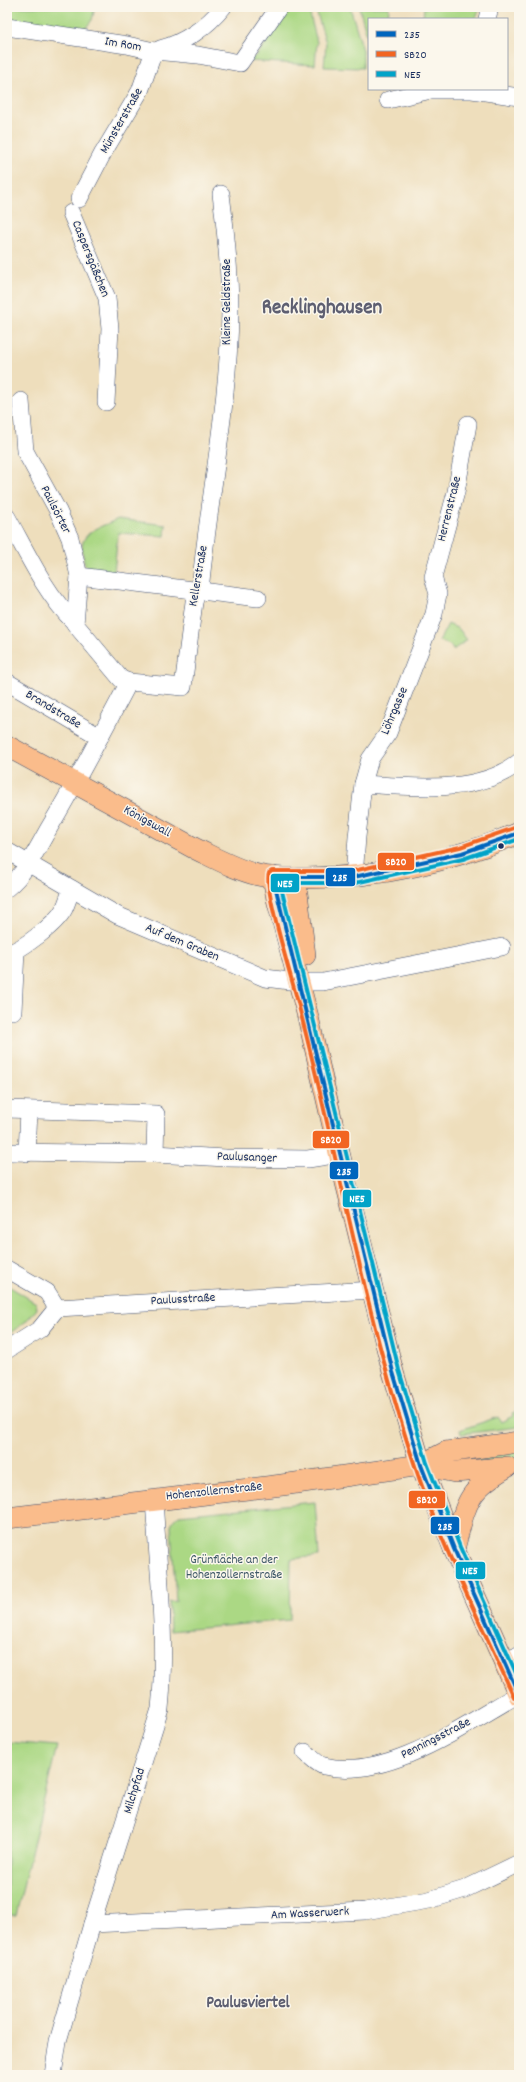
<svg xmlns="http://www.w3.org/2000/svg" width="526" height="2082" viewBox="0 0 526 2082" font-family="Dekko,sans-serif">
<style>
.green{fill:#abd884;stroke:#638471}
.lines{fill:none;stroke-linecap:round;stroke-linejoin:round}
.minor-casing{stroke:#3b496c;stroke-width:18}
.major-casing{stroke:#3b496c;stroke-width:22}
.minor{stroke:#fff;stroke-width:17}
.major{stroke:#fabc8b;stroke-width:21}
.bus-1-casing{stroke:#fbf7ec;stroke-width:7}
.bus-2-casing{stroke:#fbf7ec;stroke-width:7}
.bus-3-casing{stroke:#fbf7ec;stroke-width:7}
.bus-1{stroke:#0065bd;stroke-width:4}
.bus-2{stroke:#f26522;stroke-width:4}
.bus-3{stroke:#01a3c8;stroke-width:4}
.bus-dot{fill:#1b2f5e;stroke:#fbf7ec;stroke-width:1.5}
.labels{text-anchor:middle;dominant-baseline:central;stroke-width:3;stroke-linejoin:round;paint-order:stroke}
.street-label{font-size:13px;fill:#1b2f5e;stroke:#fbf7ec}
.park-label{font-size:13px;fill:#3f5968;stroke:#fbf7ec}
.district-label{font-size:17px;font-weight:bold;fill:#5e5f71;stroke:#fbf7ec}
.town-label{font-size:21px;font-weight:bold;fill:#5e5f71;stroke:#fbf7ec}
.line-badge{stroke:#fbf7ec;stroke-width:1.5}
.badge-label{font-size:11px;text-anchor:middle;font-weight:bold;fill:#fff}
</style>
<rect width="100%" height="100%" fill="#fbf7ec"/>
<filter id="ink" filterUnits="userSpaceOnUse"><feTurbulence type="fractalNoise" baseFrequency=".025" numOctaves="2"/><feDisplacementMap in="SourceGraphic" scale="8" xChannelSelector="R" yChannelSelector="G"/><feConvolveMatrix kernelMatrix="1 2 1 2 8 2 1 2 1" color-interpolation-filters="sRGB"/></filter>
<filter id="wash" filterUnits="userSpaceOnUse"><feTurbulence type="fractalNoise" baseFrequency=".012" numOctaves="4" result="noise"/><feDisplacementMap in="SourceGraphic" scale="16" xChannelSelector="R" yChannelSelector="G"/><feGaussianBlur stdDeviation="0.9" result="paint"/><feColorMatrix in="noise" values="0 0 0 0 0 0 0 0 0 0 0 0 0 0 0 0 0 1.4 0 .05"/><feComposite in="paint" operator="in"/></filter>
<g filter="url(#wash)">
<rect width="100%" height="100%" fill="#eedebc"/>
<!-- green -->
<g class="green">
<path d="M7,7H95L92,20L81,34L7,22Z"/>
<path d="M292,7H308L317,42L315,65L247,61L257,55Z"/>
<path d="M315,7H350L363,50V68L324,67L326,43Z"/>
<path d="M359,7H389L388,19H369V43Z"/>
<path d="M424,7H480L476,19H423Z"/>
<path d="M118,519L166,525L165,536L118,533L114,573L87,568C84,565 84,561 83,556C77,531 100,528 118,519Z"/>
<path d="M448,624L459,629L467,640L453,650L450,645L439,641Z"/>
<path d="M7,1285L36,1303L37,1309L24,1323L7,1335Z"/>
<path d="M519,1411V1427L461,1434L460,1430L498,1417L501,1422L513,1416L512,1413Z"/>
<path d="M519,1451V1457L457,1465V1459Z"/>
<path d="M315,1502L319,1556L291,1559L290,1620L170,1631L169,1602L176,1601L171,1528C171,1522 174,1519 179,1515Z"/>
<path d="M7,1742L57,1746L16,1915H7Z"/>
</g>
</g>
<g filter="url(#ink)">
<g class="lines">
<defs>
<g id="minor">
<path d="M487,19L490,7"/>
<path d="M7,27L127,45L154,51L198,55L240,63L279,7"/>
<path d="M160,49C184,43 207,27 223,7"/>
<path d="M388,100L431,90H472L519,97"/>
<path d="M79,199L103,153L140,91L154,51"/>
<path d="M71,213L107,298L110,329L106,402"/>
<path d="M21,401L25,451L58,511L70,538L79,576L75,624L121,679L129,682L183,687L194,602L201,581C210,492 229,402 230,312C230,272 226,233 221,194"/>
<path d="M7,517C27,553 45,593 74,622"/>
<path d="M79,576L258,598"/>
<path d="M7,682L100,737"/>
<path d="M363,784C410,787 480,795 519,762"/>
<path d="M7,851L117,915L265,978L298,982"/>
<path d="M354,877L357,837L363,784L370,759L388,733L434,614L438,594L433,577L456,492L468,424"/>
<path d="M7,888C26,873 37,849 49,828C77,781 103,731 129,682"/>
<path d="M7,954C23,949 56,924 64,909C67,903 69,895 72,889"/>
<path d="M310,982H323L502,947"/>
<path d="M7,1011H13L16,951"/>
<path d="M7,1109L156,1114L155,1154"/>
<path d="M7,1152L155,1154L226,1158L308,1159L340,1154"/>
<path d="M27,1153L29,1111"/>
<path d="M7,1269L47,1292L57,1308"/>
<path d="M57,1308L373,1290"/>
<path d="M7,1350L40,1329L57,1308"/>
<path d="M503,1660L519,1656"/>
<path d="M305,1752C310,1756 318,1765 324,1766C388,1781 465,1724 519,1694"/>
<path d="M92,1924L365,1911L429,1900L465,1889L519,1863"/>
<path d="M53,2075L58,2041L92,1924L160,1709C167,1639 158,1569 154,1499"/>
</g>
<g id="major">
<path d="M7,746L194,848C215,858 236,870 258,875C274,879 291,878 307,878C379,878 453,861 519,833"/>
<path d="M273,877L277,899L308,1017L346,1183L393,1372L421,1465L454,1549L519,1695"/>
<path d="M295,878L305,955"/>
<path d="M421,1465L455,1472L501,1468"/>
<path d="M7,1518L282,1485L393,1469L421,1465L446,1452L519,1442"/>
<path d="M454,1549C466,1505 465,1491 507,1467"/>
</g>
</defs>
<!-- minor casing -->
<use href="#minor" class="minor-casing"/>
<!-- major casing -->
<use href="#major" class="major-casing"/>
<!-- minor -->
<use href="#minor" class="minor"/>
<!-- major -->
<use href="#major" class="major"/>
<defs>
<path id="bus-1" d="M519,833L462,853L354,877H273L393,1372L421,1465L454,1549L519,1695"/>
<path id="bus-2" d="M514,1697C480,1621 441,1545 415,1466C364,1313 338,1154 297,999C292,979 263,886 269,873L272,871H353L460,847L517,827"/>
<path id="bus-3" d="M519,839L463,859L355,883H280L399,1370L427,1463L460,1547L519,1680"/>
</defs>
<!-- bus-1 casing -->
<use href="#bus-1" class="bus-1-casing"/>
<!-- bus-2 casing -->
<use href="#bus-2" class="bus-2-casing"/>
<!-- bus-3 casing -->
<use href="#bus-3" class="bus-3-casing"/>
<!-- bus-1 -->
<use href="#bus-1" class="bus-1"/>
<!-- bus-2 -->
<use href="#bus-2" class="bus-2"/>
<!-- bus-3 -->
<use href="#bus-3" class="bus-3"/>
</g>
</g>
<!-- markers -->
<circle class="bus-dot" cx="501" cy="846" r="3.5"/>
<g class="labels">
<!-- street labels -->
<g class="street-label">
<text transform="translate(123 45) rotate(10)">Im Rom</text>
<text transform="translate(122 121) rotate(-60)">Münsterstraße</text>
<text transform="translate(90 259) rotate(68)">Caspersgäßchen</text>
<text transform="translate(227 302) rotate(-90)">Kleine Geldstraße</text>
<text transform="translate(450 509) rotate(-76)">Herrenstraße</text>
<text transform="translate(55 510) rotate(63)">Paulsörter</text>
<text transform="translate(199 576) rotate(-80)">Kellerstraße</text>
<text transform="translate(53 710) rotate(31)">Brandstraße</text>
<text transform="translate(395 711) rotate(-67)">Löhrgasse</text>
<text transform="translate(147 822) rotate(29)">Königswall</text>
<text transform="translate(182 943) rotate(23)">Auf dem Graben</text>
<text transform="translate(247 1158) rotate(2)">Paulusanger</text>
<text transform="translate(183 1300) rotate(-3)">Paulusstraße</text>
<text transform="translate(214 1492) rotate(-6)">Hohenzollernstraße</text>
<text transform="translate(436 1739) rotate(-27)">Penningsstraße</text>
<text transform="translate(135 1791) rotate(-73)">Milchpfad</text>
<text transform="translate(310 1914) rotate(-3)">Am Wasserwerk</text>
</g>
<!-- park labels -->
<g class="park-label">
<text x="234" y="1560">Grünfläche an der<tspan x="234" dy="15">Hohenzollernstraße</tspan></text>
</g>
<!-- district labels -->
<g class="district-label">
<text x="248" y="2004">Paulusviertel</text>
</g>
<!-- town labels -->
<g class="town-label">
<text x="322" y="309">Recklinghausen</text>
</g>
</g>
<g class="line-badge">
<rect x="377" y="852" width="38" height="19" rx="4" fill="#f26522"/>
<rect x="325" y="867" width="31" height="20" rx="4" fill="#0065bd"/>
<rect x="270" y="873" width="30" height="20" rx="4" fill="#01a3c8"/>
<rect x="312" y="1130" width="38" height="19" rx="4" fill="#f26522"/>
<rect x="329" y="1161" width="30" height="19" rx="4" fill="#0065bd"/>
<rect x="342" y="1189" width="30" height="19" rx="4" fill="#01a3c8"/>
<rect x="408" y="1490" width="38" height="19" rx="4" fill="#f26522"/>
<rect x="430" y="1516" width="30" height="19" rx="4" fill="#0065bd"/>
<rect x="455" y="1561" width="31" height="19" rx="4" fill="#01a3c8"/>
</g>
<g class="badge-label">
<text x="396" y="865">SB20</text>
<text x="340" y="881">235</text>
<text x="285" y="887">NE5</text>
<text x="331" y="1143">SB20</text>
<text x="344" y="1175">235</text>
<text x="357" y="1202">NE5</text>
<text x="427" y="1503">SB20</text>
<text x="445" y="1530">235</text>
<text x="470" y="1574">NE5</text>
</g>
<!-- margin -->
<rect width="526" height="2082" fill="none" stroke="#fbf7ec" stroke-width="24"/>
<!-- legend -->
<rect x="368" y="18" width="140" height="72" fill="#fbf7ec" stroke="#a1a7b3"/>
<rect x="376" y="31" width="20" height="6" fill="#0065bd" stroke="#a1a7b3"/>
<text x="404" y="38" font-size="12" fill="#1b2f5e">235</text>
<rect x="376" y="51" width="20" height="6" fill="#f26522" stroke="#a1a7b3"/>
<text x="404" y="58" font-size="12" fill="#1b2f5e">SB20</text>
<rect x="376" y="71" width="20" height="6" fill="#01a3c8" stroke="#a1a7b3"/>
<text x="404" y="78" font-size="12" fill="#1b2f5e">NE5</text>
</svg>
